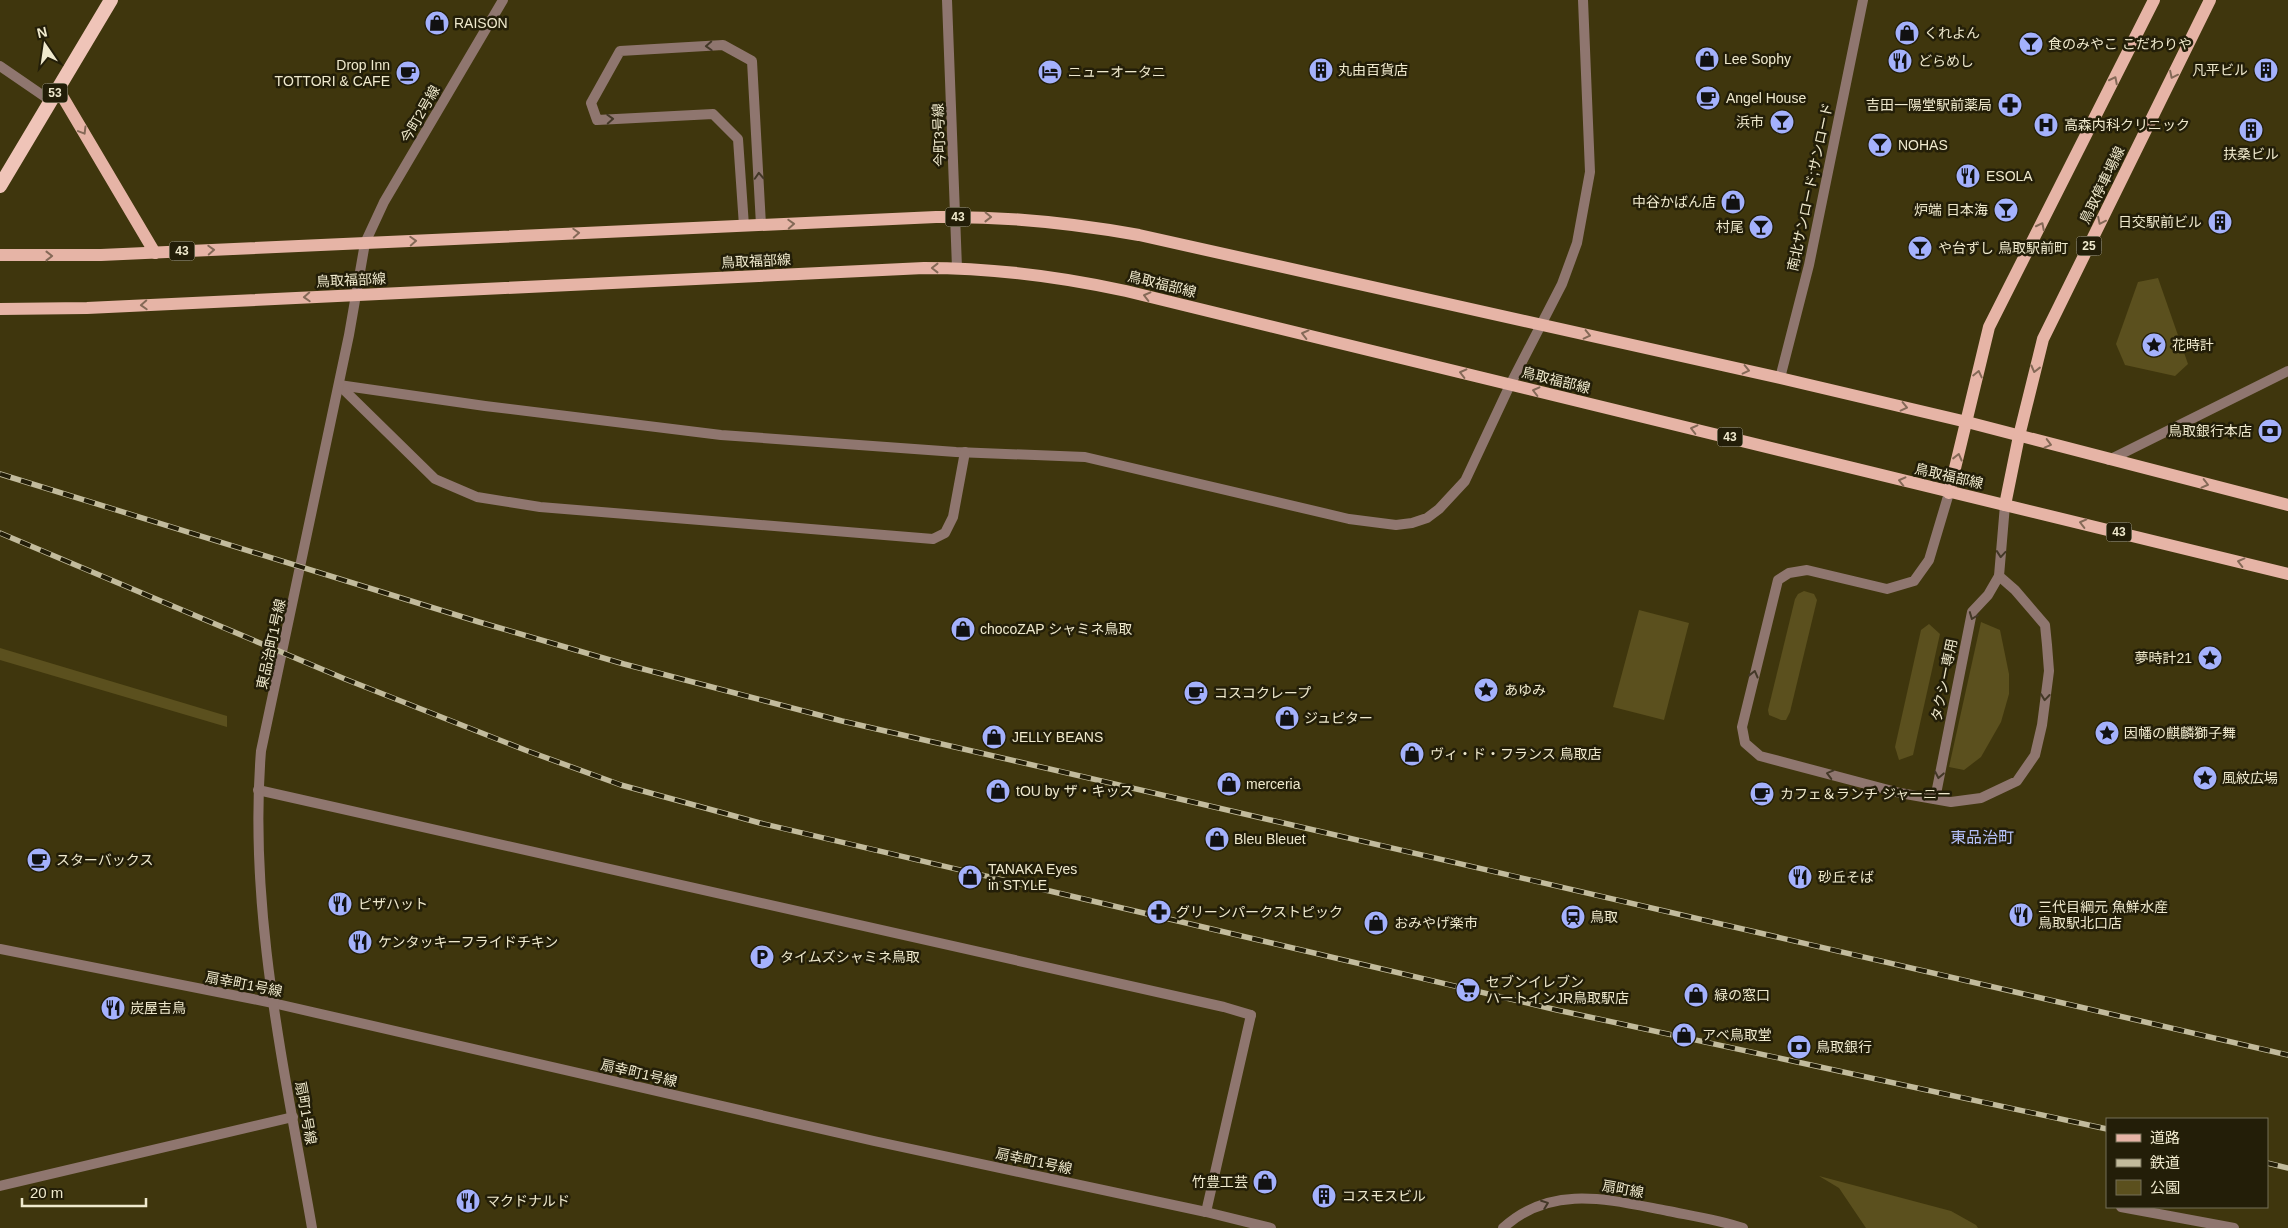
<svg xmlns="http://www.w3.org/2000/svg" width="2288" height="1228" viewBox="0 0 2288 1228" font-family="Arial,'Noto Sans JP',sans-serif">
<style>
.green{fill:#5b501e}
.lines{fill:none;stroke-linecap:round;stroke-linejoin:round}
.service{stroke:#8f766f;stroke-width:10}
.minor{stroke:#8f766f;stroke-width:10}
.tertiary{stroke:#8f766f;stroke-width:10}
.primary{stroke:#e6b4a6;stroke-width:12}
.trunk{stroke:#efc4b8;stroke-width:14}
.rail-casing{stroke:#c2bb9c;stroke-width:5.5}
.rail{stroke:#231e08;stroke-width:4;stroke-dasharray:11;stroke-linecap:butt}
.oneway{stroke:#433827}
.oneway2{stroke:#846957}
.labels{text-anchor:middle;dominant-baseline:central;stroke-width:5;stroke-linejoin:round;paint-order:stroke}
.shield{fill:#231e08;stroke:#b2ac92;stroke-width:1}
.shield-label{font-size:12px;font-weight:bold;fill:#efe9cd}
.poi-label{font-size:14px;fill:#efe9cd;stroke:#231e08;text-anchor:start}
.street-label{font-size:14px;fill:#efe9cd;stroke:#231e08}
.quarter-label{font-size:16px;fill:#b5c0f8;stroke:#231e08}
</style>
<rect width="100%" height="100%" fill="#3f360d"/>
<!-- green -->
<g class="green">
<path d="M2158,278L2188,364L2175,376L2125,365L2116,344L2138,282Z"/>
<path d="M1804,591L1814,594L1817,600L1790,712L1786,720H1781L1769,715L1768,710L1795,599L1798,594Z"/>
<path d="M1639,610L1689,623L1664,720L1613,707Z"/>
<path d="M1981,622L2000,630L2009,674V694L2001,722L1981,757L1964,770L1949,767Z"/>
<path d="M1929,624L1940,634L1913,755L1899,760L1895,747L1921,630Z"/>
<path d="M0,648L227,716V727L0,660Z"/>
<path d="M1819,1176L1951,1211L1976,1225L1978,1228H1866L1839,1188Z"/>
</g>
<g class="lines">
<!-- service -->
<g class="service">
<path d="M744,226L738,139L713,114L597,120L591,103L620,51L723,45L752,61L761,225"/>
<path d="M339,385L485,406L721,435L956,452L1085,457L1349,519L1396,525L1412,523L1427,518L1439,509L1465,481L1510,385"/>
<path d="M339,385L435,479L477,497L540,507L933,539L945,533L953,517L965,452"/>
<path d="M1949,493L1929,560L1914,581L1887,589L1807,570L1789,573L1778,580L1742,727L1745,743L1760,756L1900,793L1951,802L1981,798L2017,781L2035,755L2042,725L2049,671L2047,645L2045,625L2015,590L1999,576L2005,505"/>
<path d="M258,790L1224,1007L1251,1015"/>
<path d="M1935,799L1972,612L1988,595L1999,576"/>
<path d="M2121,1207L2234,1228"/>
</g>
<!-- minor -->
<g class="minor">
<path d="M947,0L957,268"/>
<path d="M0,66L51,101"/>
<path d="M1780,378L1809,265L1863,0"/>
<path d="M2109,460L2288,371"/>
<path d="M0,949L273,1003L874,1141L1206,1212L1271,1228"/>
<path d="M0,1186L293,1117"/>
<path d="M1206,1212L1251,1015"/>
<path d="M312,1228C285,1071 248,912 261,751L349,335L365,243L384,202L503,0"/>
<path d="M1503,1228C1552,1183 1610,1200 1668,1211C1693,1216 1719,1220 1743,1228"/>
</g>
<!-- tertiary -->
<path class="tertiary" d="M1510,385L1562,284L1577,243L1590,172L1583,0"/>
<!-- primary -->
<g class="primary">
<path d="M58,89L155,253"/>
<path d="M0,255H101L936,217C1005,216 1072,223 1139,235L1780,378L1967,422L2288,505"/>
<path d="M0,309L87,308L924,268C993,268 1058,276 1126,291L2288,574"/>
<path d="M1949,493L1989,327L2154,0"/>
<path d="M2005,505L2019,436L2043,339L2210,0"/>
</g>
<!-- trunk -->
<path class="trunk" d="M0,186L111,0"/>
<defs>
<g id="rail">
<path d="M0,474L479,622L624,664L842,721L2288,1055"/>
<path d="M0,533L345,679L525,750L621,785L760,823L1557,1010L2107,1129"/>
<path d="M2267,1163L2288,1168"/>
</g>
</defs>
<!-- rail casing -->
<use href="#rail" class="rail-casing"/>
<!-- rail -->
<use href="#rail" class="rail"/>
</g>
<!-- one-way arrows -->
<defs><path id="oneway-chevron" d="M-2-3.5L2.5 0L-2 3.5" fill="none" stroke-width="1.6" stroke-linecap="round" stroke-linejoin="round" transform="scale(1.25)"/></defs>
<g class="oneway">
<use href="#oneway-chevron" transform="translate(709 46) rotate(177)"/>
<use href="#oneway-chevron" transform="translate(610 119) rotate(-3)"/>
<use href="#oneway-chevron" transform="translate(759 176) rotate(-93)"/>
<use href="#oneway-chevron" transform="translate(2001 554) rotate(95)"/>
<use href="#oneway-chevron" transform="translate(1973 616) rotate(111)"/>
<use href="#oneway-chevron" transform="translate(1754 674) rotate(-76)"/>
<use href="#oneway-chevron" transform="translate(2045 697) rotate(96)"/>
<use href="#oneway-chevron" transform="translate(1830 774) rotate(-165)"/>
<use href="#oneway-chevron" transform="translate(1939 775) rotate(101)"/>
<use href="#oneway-chevron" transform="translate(1545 1204) rotate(-21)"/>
</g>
<g class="oneway2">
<use href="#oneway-chevron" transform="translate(2173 75) rotate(116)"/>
<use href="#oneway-chevron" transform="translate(2114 80) rotate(-63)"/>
<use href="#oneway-chevron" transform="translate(83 131) rotate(59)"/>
<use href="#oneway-chevron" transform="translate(988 217) rotate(1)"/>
<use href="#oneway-chevron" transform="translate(2101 221) rotate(116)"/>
<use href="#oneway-chevron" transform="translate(791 224) rotate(-3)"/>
<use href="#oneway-chevron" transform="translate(2041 226) rotate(-63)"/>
<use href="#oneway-chevron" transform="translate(576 233) rotate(-3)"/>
<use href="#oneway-chevron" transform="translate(413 241) rotate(-3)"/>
<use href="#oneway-chevron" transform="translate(211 250) rotate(-3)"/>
<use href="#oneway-chevron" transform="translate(49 256)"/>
<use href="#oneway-chevron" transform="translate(935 268) rotate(180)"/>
<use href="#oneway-chevron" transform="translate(1147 296) rotate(-166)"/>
<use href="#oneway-chevron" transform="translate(307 297) rotate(177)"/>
<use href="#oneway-chevron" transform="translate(144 305) rotate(177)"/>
<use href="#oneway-chevron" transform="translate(1305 334) rotate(-166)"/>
<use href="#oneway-chevron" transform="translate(1587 335) rotate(13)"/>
<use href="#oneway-chevron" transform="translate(2035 369) rotate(104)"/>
<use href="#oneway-chevron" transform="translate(1746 370) rotate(13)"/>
<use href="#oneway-chevron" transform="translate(1463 373) rotate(-166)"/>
<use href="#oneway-chevron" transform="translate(1978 374) rotate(-77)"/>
<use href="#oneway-chevron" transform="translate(1536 391) rotate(-166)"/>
<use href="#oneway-chevron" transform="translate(1904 407) rotate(13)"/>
<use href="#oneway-chevron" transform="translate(1694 429) rotate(-166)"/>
<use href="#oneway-chevron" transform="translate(2048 444) rotate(15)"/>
<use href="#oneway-chevron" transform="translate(1958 457) rotate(-76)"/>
<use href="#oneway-chevron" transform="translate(1902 481) rotate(-166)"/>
<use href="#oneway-chevron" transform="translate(2205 484) rotate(14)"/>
<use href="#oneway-chevron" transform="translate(2083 523) rotate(-166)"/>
<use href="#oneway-chevron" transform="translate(2241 562) rotate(-166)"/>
</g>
<!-- icons -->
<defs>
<symbol id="shop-disc" viewBox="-11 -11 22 22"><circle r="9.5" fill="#a4b1fc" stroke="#231e08"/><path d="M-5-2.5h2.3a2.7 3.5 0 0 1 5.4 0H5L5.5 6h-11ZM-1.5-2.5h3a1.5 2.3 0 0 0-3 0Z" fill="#111"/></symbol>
<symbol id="bar-disc" viewBox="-11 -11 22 22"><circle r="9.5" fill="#a4b1fc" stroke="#231e08"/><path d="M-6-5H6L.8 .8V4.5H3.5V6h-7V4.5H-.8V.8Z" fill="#111"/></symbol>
<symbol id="restaurant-disc" viewBox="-11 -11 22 22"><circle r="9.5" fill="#a4b1fc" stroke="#231e08"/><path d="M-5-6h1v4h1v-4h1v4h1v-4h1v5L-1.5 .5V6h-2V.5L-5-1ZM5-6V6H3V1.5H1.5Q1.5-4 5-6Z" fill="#111"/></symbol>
<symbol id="building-disc" viewBox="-11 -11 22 22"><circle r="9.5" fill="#a4b1fc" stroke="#231e08"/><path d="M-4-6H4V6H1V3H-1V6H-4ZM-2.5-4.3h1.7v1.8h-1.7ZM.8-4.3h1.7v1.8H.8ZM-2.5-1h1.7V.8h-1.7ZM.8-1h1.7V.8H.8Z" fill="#111"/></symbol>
<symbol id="hotel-disc" viewBox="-11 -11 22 22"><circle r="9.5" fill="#a4b1fc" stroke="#231e08"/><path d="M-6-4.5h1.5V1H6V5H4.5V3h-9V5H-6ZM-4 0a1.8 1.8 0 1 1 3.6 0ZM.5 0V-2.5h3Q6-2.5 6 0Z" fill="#111"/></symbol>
<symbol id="cafe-disc" viewBox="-11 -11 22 22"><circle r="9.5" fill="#a4b1fc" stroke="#231e08"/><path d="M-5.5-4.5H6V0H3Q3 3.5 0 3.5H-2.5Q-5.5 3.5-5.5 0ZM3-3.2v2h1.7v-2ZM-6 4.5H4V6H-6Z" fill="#111"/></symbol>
<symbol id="pharmacy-disc" viewBox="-11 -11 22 22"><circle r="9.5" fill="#a4b1fc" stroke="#231e08"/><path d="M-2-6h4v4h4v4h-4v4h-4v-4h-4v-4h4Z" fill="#111"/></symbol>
<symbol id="hospital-disc" viewBox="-11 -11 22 22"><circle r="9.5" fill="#a4b1fc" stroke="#231e08"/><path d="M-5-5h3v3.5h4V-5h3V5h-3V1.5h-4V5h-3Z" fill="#111"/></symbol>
<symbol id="sight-disc" viewBox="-11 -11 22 22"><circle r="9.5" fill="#a4b1fc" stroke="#231e08"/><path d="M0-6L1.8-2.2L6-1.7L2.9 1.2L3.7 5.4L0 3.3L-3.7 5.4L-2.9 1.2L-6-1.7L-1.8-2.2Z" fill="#111"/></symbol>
<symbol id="bank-disc" viewBox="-11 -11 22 22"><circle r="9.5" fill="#a4b1fc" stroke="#231e08"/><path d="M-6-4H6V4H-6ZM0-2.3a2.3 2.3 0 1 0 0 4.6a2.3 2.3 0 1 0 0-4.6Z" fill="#111"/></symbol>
<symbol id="station-disc" viewBox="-11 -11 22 22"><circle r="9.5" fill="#a4b1fc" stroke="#231e08"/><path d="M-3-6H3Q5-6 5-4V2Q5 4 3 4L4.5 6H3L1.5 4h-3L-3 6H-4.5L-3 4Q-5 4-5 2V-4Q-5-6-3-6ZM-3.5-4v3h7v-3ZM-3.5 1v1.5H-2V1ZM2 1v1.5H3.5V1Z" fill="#111"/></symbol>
<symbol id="parking-disc" viewBox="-11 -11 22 22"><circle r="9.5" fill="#a4b1fc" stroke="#231e08"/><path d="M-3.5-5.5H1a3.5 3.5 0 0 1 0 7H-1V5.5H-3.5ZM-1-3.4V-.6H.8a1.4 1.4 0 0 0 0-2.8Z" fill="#111"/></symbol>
<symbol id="supermarket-disc" viewBox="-11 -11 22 22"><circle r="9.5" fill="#a4b1fc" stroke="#231e08"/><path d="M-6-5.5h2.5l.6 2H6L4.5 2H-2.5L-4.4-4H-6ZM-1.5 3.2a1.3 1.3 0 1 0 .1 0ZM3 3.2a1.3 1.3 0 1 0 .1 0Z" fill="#111"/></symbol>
</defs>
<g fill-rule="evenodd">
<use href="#shop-disc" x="423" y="9" width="28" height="28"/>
<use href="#shop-disc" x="1893" y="19" width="28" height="28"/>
<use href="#bar-disc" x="2017" y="30" width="28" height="28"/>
<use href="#shop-disc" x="1693" y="45" width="28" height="28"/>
<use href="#restaurant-disc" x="1886" y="47" width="28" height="28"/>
<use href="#building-disc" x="1307" y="56" width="28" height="28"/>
<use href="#building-disc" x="2252" y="56" width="28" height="28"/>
<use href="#hotel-disc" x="1036" y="58" width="28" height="28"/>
<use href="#cafe-disc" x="394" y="59" width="28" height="28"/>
<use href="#cafe-disc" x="1694" y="84" width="28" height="28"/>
<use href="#pharmacy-disc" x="1996" y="91" width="28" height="28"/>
<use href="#bar-disc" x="1768" y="108" width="28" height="28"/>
<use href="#hospital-disc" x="2032" y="111" width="28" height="28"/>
<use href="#building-disc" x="2237" y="116" width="28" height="28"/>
<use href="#bar-disc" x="1866" y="131" width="28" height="28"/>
<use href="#restaurant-disc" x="1954" y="162" width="28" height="28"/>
<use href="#shop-disc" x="1719" y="188" width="28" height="28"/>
<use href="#bar-disc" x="1992" y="196" width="28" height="28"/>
<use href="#building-disc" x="2206" y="208" width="28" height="28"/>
<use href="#bar-disc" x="1747" y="213" width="28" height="28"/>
<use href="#bar-disc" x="1906" y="234" width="28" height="28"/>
<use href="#sight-disc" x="2140" y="331" width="28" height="28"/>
<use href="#bank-disc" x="2256" y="417" width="28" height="28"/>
<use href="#shop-disc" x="949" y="615" width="28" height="28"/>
<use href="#sight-disc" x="2196" y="644" width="28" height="28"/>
<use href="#sight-disc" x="1472" y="676" width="28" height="28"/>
<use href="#cafe-disc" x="1182" y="679" width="28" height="28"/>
<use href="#shop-disc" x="1273" y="704" width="28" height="28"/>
<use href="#sight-disc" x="2093" y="719" width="28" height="28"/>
<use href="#shop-disc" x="980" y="723" width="28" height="28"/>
<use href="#shop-disc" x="1398" y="740" width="28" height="28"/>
<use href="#sight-disc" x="2191" y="764" width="28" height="28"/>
<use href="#shop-disc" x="1215" y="770" width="28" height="28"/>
<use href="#shop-disc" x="984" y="777" width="28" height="28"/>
<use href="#cafe-disc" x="1748" y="780" width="28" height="28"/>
<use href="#shop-disc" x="1203" y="825" width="28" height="28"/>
<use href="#cafe-disc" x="25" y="846" width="28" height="28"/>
<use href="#shop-disc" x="956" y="863" width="28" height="28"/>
<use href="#restaurant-disc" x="1786" y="863" width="28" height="28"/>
<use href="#restaurant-disc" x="326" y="890" width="28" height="28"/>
<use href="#pharmacy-disc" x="1145" y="898" width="28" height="28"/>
<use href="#restaurant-disc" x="2007" y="901" width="28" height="28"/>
<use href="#station-disc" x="1559" y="903" width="28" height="28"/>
<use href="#shop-disc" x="1362" y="909" width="28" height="28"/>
<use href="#restaurant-disc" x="346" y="928" width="28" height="28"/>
<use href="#parking-disc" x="748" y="943" width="28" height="28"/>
<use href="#supermarket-disc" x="1454" y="976" width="28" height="28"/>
<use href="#shop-disc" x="1682" y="981" width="28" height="28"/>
<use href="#restaurant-disc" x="99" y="994" width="28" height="28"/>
<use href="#shop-disc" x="1670" y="1021" width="28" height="28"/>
<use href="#bank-disc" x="1785" y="1033" width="28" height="28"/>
<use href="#shop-disc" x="1251" y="1168" width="28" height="28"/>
<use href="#building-disc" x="1310" y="1182" width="28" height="28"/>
<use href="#restaurant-disc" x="454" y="1187" width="28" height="28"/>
</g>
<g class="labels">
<!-- shield labels -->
<g class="shield">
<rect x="42.5" y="83.5" width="25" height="19" rx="4"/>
<rect x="945.5" y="207.5" width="25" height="19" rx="4"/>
<rect x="2076.5" y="236.5" width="25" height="19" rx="4"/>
<rect x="169.5" y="241.5" width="25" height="19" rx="4"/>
<rect x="1717.5" y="427.5" width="25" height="19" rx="4"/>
<rect x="2106.5" y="522.5" width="25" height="19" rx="4"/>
</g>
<g class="shield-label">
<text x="55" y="93">53</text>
<text x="958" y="217">43</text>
<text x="2089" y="246">25</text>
<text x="182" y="251">43</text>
<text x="1730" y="437">43</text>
<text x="2119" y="532">43</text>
</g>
<!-- poi labels -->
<g class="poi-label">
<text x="454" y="23">RAISON</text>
<text x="1924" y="33">くれよん</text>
<text x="2048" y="44">食のみやこ こだわりや</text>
<text x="1724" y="59">Lee Sophy</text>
<text x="1918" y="61">どらめし</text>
<text x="390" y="65" text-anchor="end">Drop Inn<tspan x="390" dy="16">TOTTORI &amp; CAFE</tspan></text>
<text x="1338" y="70">丸由百貨店</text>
<text x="2248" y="70" text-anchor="end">凡平ビル</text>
<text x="1068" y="72">ニューオータニ</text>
<text x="1726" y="98">Angel House</text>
<text x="1992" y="105" text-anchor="end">吉田一陽堂駅前薬局</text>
<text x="1764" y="122" text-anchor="end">浜市</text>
<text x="2064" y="125">高森内科クリニック</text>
<text x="1898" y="145">NOHAS</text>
<text x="2251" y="154" text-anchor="middle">扶桑ビル</text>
<text x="1986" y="176">ESOLA</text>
<text x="1716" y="202" text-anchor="end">中谷かばん店</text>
<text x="1988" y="210" text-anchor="end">炉端 日本海</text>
<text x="2202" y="222" text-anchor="end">日交駅前ビル</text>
<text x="1744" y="227" text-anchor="end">村尾</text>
<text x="1938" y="248">や台ずし 鳥取駅前町</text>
<text x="2172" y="345">花時計</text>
<text x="2252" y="431" text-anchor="end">鳥取銀行本店</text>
<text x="980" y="629">chocoZAP シャミネ鳥取</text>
<text x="2192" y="658" text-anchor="end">夢時計21</text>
<text x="1504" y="690">あゆみ</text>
<text x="1214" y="693">コスコクレープ</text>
<text x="1304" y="718">ジュピター</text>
<text x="2124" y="733">因幡の麒麟獅子舞</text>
<text x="1012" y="737">JELLY BEANS</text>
<text x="1430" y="754">ヴィ・ド・フランス 鳥取店</text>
<text x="2222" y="778">風紋広場</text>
<text x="1246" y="784">merceria</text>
<text x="1016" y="791">tOU by ザ・キッス</text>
<text x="1780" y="794">カフェ＆ランチ ジャーニー</text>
<text x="1234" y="839">Bleu Bleuet</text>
<text x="56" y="860">スターバックス</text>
<text x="988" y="869">TANAKA Eyes<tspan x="988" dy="16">in STYLE</tspan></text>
<text x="1818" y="877">砂丘そば</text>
<text x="358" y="904">ピザハット</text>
<text x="2038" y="907">三代目綱元 魚鮮水産<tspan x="2038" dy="16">鳥取駅北口店</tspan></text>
<text x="1176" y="912">グリーンパークストピック</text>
<text x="1590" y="917">鳥取</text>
<text x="1394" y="923">おみやげ楽市</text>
<text x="378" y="942">ケンタッキーフライドチキン</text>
<text x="780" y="957">タイムズシャミネ鳥取</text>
<text x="1486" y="982">セブンイレブン<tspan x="1486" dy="16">ハートインJR鳥取駅店</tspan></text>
<text x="1714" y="995">緑の窓口</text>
<text x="130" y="1008">炭屋吉鳥</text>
<text x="1702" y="1035">アベ鳥取堂</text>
<text x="1816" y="1047">鳥取銀行</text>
<text x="1248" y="1182" text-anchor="end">竹豊工芸</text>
<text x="1342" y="1196">コスモスビル</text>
<text x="486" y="1201">マクドナルド</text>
</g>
<!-- street labels -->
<g class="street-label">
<text transform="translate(420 114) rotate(-60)">今町2号線</text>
<text transform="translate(939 135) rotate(-92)">今町3号線</text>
<text transform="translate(2102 185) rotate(-64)">鳥取停車場線</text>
<text transform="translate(1810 187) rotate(-78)">南北サンロード;サンロード</text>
<text transform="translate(756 261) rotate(-3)">鳥取福部線</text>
<text transform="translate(351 280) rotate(-3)">鳥取福部線</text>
<text transform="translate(1162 284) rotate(14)">鳥取福部線</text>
<text transform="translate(1556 380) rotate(14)">鳥取福部線</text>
<text transform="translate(1949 476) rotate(13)">鳥取福部線</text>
<text transform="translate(271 644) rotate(-78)">東品治町1号線</text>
<text transform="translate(1944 680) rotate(-79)">タクシー専用</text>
<text transform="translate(244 984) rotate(11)">扇幸町1号線</text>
<text transform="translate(639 1073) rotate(13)">扇幸町1号線</text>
<text transform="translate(306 1113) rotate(80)">扇町1号線</text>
<text transform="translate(1034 1161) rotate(12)">扇幸町1号線</text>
<text transform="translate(1623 1189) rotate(10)">扇町線</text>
</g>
<!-- quarter labels -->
<g class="quarter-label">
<text x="1982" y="837">東品治町</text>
</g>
</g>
<!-- legend -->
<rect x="2106" y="1118" width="162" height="90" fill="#231e08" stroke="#756f57"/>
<rect x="2116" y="1134" width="25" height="8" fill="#e6b4a6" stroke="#756f57"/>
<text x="2150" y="1143" font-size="15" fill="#efe9cd">道路</text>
<rect x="2116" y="1159" width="25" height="8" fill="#c2bb9c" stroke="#756f57"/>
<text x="2150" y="1168" font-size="15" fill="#efe9cd">鉄道</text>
<rect x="2116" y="1180" width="25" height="15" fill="#5b501e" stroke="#756f57"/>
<text x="2150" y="1193" font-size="15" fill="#efe9cd">公園</text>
<!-- north arrow -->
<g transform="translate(45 45) rotate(347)" stroke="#231e08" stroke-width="4" paint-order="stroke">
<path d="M0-4L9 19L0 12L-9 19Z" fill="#efe9cd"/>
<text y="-8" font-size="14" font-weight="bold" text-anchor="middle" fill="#efe9cd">N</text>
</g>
<!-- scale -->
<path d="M22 1198v8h124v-8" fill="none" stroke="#efe9cd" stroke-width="2.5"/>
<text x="30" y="1198" font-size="15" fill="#efe9cd" stroke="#231e08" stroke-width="4" paint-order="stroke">20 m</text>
</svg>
